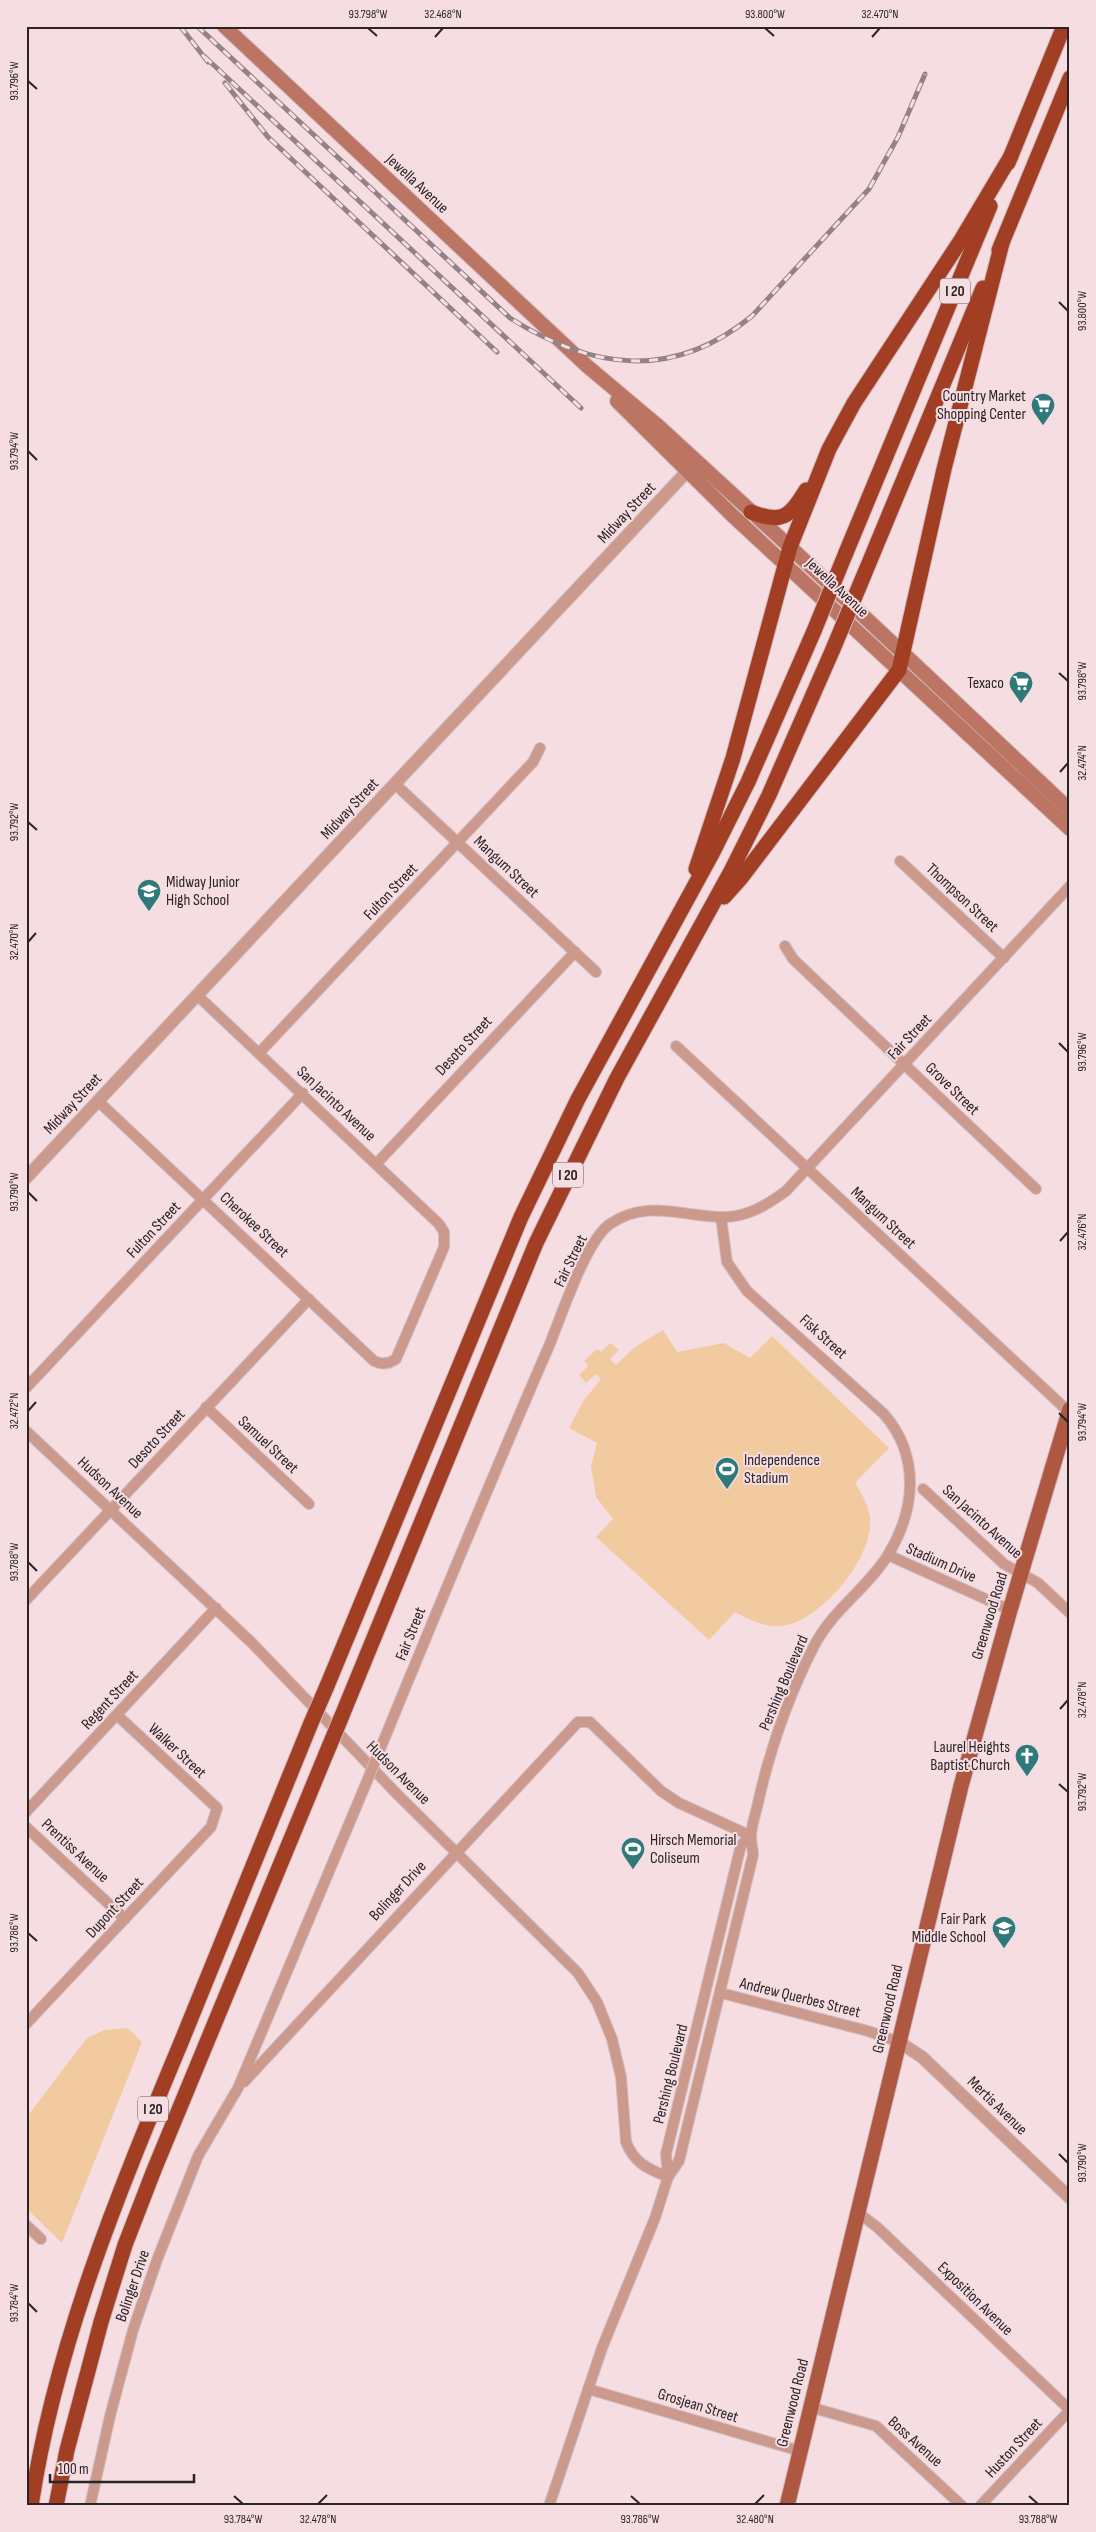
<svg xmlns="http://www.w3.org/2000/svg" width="1096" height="2532" viewBox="0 0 1096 2532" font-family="'Sofia Sans Condensed',sans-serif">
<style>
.green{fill:#f2ca9f}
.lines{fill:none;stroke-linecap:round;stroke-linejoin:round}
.minor-casing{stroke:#d1bcc0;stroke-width:12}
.tertiary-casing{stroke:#d1bcc0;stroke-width:14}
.secondary-casing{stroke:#d1bcc0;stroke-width:16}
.primary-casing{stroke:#d1bcc0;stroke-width:17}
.motorway-casing{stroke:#d1bcc0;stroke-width:17}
.minor{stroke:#cb9a8d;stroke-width:10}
.tertiary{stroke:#cb9a8d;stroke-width:12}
.secondary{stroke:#bb7562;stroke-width:14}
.primary{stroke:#ae5842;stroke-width:15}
.motorway{stroke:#a13e23;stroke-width:15}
.rail-casing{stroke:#938386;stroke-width:5}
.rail{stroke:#f5dde2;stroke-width:3;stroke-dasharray:9;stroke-linecap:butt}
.minor-bridge-casing{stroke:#d1bcc0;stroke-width:12;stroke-linecap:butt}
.motorway-bridge-casing{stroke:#d1bcc0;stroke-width:17;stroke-linecap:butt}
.minor-bridge{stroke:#cb9a8d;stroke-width:10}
.motorway-bridge{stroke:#a13e23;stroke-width:15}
.ticks{fill:none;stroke:#2b2325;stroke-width:2}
.labels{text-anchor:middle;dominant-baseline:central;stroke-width:4;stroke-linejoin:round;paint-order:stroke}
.shield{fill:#f5dde2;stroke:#685b5e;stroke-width:1}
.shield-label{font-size:15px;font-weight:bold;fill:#2b2325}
.street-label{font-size:16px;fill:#2b2325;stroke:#f5dde2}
.poi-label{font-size:16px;fill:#2b2325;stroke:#f5dde2;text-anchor:end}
.neatline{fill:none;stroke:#2b2325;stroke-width:2}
.ticks-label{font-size:12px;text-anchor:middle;fill:#2b2325}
</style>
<rect width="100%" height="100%" fill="#f5dde2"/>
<!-- green -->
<g class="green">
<path d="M663,1330L677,1352L724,1343L750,1358L772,1336L889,1448L855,1483C862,1494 868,1504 870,1517C875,1556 820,1623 781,1626C763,1627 750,1620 735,1612L709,1640L596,1537L613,1519L596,1497L591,1466L597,1443L569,1428L584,1400L601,1379L596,1374L586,1383L579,1375L588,1366L584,1361L597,1349L601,1352L610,1343L619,1350L610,1359L616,1365L635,1347Z"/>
<path d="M128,2028L142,2042L62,2243L26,2208V2118L87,2038L104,2030Z"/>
</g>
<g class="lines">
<defs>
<g id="minor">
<path d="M395,784L596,972"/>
<path d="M900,861L1004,958"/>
<path d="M785,946L793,959L1036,1189"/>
<path d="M676,1046L1069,1412"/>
<path d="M259,1053L533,762L540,748"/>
<path d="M98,1101L374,1361C382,1365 389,1364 396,1359L444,1247V1232L439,1224L197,995"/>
<path d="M377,1163L575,952"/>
<path d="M26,1388L303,1093"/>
<path d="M206,1407L309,1504"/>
<path d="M26,1431L251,1642L397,1794L578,1973L597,2002L612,2039L621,2077L626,2142C634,2163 648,2169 668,2177"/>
<path d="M923,1489L1004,1564L1038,1583L1070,1613"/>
<path d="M888,1555L1010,1610"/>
<path d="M26,1600L309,1299"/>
<path d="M381,1747C436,1613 491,1479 549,1346C561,1317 586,1240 610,1224C646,1199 681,1216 721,1217C746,1218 767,1205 786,1191L1070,886"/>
<path d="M26,1812L216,1608"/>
<path d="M26,1827L125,1919"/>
<path d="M721,1993L868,2031L899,2042"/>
<path d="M26,2024L211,1827L217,1808L117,1715"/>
<path d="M244,2082L578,1722H590L661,1791L679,1803L751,1836"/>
<path d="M668,2177L666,2154L741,1845L751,1836"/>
<path d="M857,2212L877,2227L1070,2410"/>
<path d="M26,2225L41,2239"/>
<path d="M588,2389L800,2451"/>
<path d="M810,2407L876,2426L962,2506"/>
<path d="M90,2506L110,2416L133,2330L157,2260L198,2156L238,2088L365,1786"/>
<path d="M549,2506L602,2348L655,2218L668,2177L679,2161L753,1855C753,1849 751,1843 751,1837C751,1826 756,1813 758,1803C770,1749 789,1695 814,1646C833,1609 867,1589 888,1555C916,1509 920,1456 884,1414L747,1291L727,1262L721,1217"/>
<path d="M980,2506L1070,2410"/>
</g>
<g id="tertiary">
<path d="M26,1178L694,464"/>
<path d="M899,2042L922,2057L1070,2198"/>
</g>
<g id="secondary">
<path d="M224,26L587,366L656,424L790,547L1070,810"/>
<path d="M617,401L733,516L1070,829"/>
</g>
<path id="primary" d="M787,2506L961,1786L1010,1610L1070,1409"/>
<g id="motorway">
<path d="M1008,163L1064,26"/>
<path d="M999,250L1070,78"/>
<path d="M751,512C782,524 790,517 806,490"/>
<path d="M845,555L990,206"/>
<path d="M864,575L983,288"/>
<path d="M696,869L733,758L790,547L829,449L854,403L961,240L1011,156"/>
<path d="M724,897L741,878L899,670L944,469L1002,243"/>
<path d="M327,1686L521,1217L578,1099L713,852L748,782L814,631"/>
<path d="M341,1718L536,1243L617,1078L731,871L769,795L833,649"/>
<path d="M31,2506C55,2345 118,2194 180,2045C224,1938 267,1830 311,1723"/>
<path d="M56,2506L67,2450L101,2322L125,2245L154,2170L326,1754"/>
</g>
</defs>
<!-- minor casing -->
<use href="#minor" class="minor-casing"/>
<!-- tertiary casing -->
<use href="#tertiary" class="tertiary-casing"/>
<!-- secondary casing -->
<use href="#secondary" class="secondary-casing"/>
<!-- primary casing -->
<use href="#primary" class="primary-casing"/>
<!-- motorway casing -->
<use href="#motorway" class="motorway-casing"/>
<!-- minor -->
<use href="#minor" class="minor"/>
<!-- tertiary -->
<use href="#tertiary" class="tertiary"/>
<!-- secondary -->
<use href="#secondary" class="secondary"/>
<!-- primary -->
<use href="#primary" class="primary"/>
<!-- motorway -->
<use href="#motorway" class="motorway"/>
<defs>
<g id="rail">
<path d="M180,26L208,62"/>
<path d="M197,26L510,318C592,370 673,381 752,316L869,189L898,137L925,74"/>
<path d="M205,57L581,408"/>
<path d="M225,83L268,137L497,352"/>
</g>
</defs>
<!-- rail casing -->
<use href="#rail" class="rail-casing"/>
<!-- rail -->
<use href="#rail" class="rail"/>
<defs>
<path id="minor-bridge" d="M365,1786L381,1747"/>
<g id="motorway-bridge">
<path d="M814,631L845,555"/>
<path d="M833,649L864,575"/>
<path d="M311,1723L327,1686"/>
<path d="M326,1754L341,1718"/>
</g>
</defs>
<!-- minor-bridge casing -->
<use href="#minor-bridge" class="minor-bridge-casing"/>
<!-- motorway-bridge casing -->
<use href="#motorway-bridge" class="motorway-bridge-casing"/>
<!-- minor-bridge -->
<use href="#minor-bridge" class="minor-bridge"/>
<!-- motorway-bridge -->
<use href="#motorway-bridge" class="motorway-bridge"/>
</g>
<!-- ticks -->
<path class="ticks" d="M368,28L377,36M765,28L774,36M435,37L443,28M872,37L880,28M28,81L37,89M1059,302L1068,311M28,451L37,460M1059,673L1068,681M1060,772L1068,763M28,822L37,830M28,942L36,933M1059,1043L1068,1052M28,1192L37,1201M1060,1241L1068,1232M28,1411L36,1402M1059,1413L1068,1422M28,1562L37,1571M1060,1709L1068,1700M1059,1784L1068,1792M28,1933L37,1941M1059,2154L1068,2163M28,2303L37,2312M234,2496L243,2504M631,2496L640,2504M1029,2496L1038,2504M318,2504L327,2495M755,2504L764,2495"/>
<!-- icons -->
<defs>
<symbol id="supermarket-pin" viewBox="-11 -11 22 30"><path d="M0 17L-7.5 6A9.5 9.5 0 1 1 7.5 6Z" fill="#2f797b" stroke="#f5dde2"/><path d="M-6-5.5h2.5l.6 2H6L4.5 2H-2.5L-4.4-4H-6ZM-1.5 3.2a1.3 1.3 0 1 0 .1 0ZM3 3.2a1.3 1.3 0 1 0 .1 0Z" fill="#fff"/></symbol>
<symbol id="school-pin" viewBox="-11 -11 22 30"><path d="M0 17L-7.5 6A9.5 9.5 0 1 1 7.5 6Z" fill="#2f797b" stroke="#f5dde2"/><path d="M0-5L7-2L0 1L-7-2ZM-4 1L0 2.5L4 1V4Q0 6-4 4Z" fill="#fff"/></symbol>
<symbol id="stadium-pin" viewBox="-11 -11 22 30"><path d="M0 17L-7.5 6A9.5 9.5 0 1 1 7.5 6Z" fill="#2f797b" stroke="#f5dde2"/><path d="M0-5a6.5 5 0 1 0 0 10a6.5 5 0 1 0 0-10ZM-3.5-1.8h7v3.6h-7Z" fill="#fff"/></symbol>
<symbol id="church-pin" viewBox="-11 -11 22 30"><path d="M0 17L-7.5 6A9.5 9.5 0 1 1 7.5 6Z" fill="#2f797b" stroke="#f5dde2"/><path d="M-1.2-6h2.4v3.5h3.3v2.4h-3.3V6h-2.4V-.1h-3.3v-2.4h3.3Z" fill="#fff"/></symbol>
</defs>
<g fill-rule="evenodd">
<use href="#supermarket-pin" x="1029" y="391" width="28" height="38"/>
<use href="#supermarket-pin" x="1007" y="669" width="28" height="38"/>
<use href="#school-pin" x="135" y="877" width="28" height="38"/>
<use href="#stadium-pin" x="713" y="1455" width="28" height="38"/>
<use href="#church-pin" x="1013" y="1742" width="28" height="38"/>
<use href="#stadium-pin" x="619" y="1835" width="28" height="38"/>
<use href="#school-pin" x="990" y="1914" width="28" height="38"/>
</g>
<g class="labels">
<!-- shield labels -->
<g class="shield">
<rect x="940" y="278.5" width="30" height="25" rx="4"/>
<rect x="553" y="1162.5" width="30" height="25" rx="4"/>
<rect x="138" y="2096.5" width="30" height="25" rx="4"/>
</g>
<g class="shield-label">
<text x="955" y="291">I 20</text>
<text x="568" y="1175">I 20</text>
<text x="153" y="2109">I 20</text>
</g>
<!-- street labels -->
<g class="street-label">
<text transform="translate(417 184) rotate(43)">Jewella Avenue</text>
<text transform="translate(627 513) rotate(-47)">Midway Street</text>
<text transform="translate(837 588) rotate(43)">Jewella Avenue</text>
<text transform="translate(350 809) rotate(-47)">Midway Street</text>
<text transform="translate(506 867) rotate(43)">Mangum Street</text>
<text transform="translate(391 892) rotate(-47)">Fulton Street</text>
<text transform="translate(962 898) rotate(43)">Thompson Street</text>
<text transform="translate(910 1037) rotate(-47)">Fair Street</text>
<text transform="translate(464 1046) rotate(-47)">Desoto Street</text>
<text transform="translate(952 1089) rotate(44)">Grove Street</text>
<text transform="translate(73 1104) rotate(-47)">Midway Street</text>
<text transform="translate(336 1104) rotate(43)">San Jacinto Avenue</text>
<text transform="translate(883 1218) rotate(43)">Mangum Street</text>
<text transform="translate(254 1225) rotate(43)">Cherokee Street</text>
<text transform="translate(154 1230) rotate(-47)">Fulton Street</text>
<text transform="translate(571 1261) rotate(-64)">Fair Street</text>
<text transform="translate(823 1337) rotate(42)">Fisk Street</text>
<text transform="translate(157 1439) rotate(-47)">Desoto Street</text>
<text transform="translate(268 1445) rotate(43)">Samuel Street</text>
<text transform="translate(110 1488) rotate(43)">Hudson Avenue</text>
<text transform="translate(982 1522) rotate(42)">San Jacinto Avenue</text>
<text transform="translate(941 1563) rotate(24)">Stadium Drive</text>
<text transform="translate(990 1616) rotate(-73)">Greenwood Road</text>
<text transform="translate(411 1634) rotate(-68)">Fair Street</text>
<text transform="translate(784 1683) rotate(-67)">Pershing Boulevard</text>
<text transform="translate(110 1700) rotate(-47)">Regent Street</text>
<text transform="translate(177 1751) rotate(43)">Walker Street</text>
<text transform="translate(398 1773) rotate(45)">Hudson Avenue</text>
<text transform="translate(75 1851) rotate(43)">Prentiss Avenue</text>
<text transform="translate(398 1891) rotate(-47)">Bolinger Drive</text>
<text transform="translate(115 1908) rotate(-47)">Dupont Street</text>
<text transform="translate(800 1998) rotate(14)">Andrew Querbes Street</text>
<text transform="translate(888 2009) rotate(-77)">Greenwood Road</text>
<text transform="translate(671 2074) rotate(-76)">Pershing Boulevard</text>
<text transform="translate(997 2106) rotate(44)">Mertis Avenue</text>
<text transform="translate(133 2286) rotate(-71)">Bolinger Drive</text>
<text transform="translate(975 2299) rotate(44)">Exposition Avenue</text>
<text transform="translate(793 2403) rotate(-76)">Greenwood Road</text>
<text transform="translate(698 2406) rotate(17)">Grosjean Street</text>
<text transform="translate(915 2442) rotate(42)">Boss Avenue</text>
<text transform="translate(1014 2448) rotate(-47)">Huston Street</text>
</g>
<!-- poi labels -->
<g class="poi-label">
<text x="1026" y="396">Country Market<tspan x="1026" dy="18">Shopping Center</tspan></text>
<text x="1004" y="683">Texaco</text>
<text x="166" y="882" text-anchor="start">Midway Junior<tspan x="166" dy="18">High School</tspan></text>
<text x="744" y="1460" text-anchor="start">Independence<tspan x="744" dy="18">Stadium</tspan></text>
<text x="1010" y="1747">Laurel Heights<tspan x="1010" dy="18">Baptist Church</tspan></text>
<text x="650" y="1840" text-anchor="start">Hirsch Memorial<tspan x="650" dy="18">Coliseum</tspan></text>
<text x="986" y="1919">Fair Park<tspan x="986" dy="18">Middle School</tspan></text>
</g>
</g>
<!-- border -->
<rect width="1096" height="2532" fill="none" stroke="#f5dde2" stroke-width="55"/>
<!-- scale -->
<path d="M50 2474v8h144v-8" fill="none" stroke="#2b2325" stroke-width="2.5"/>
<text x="58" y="2474" font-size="15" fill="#2b2325" stroke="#f5dde2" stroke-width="4" paint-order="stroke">100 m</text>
<rect x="28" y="28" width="1040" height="2476" class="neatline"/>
<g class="ticks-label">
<text x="368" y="18">93.798°W</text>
<text x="443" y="18">32.468°N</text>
<text x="765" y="18">93.800°W</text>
<text x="880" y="18">32.470°N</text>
<text transform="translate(14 81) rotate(-90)" y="4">93.796°W</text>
<text transform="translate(1082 311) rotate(-90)" y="4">93.800°W</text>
<text transform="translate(14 451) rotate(-90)" y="4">93.794°W</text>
<text transform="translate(1082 681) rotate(-90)" y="4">93.798°W</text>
<text transform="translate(1082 763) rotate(-90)" y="4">32.474°N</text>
<text transform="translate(14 822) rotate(-90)" y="4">93.792°W</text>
<text transform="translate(14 942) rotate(-90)" y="4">32.470°N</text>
<text transform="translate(1082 1052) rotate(-90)" y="4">93.796°W</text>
<text transform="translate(14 1192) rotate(-90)" y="4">93.790°W</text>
<text transform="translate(1082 1232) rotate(-90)" y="4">32.476°N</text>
<text transform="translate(14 1411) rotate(-90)" y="4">32.472°N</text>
<text transform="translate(1082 1422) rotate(-90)" y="4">93.794°W</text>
<text transform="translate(14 1562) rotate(-90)" y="4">93.788°W</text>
<text transform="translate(1082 1700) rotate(-90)" y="4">32.478°N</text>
<text transform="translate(1082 1792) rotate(-90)" y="4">93.792°W</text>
<text transform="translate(14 1933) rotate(-90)" y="4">93.786°W</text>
<text transform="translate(1082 2163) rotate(-90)" y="4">93.790°W</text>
<text transform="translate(14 2303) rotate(-90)" y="4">93.784°W</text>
<text x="243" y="2523">93.784°W</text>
<text x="318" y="2523">32.478°N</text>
<text x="640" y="2523">93.786°W</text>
<text x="755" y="2523">32.480°N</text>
<text x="1038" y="2523">93.788°W</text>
</g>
</svg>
